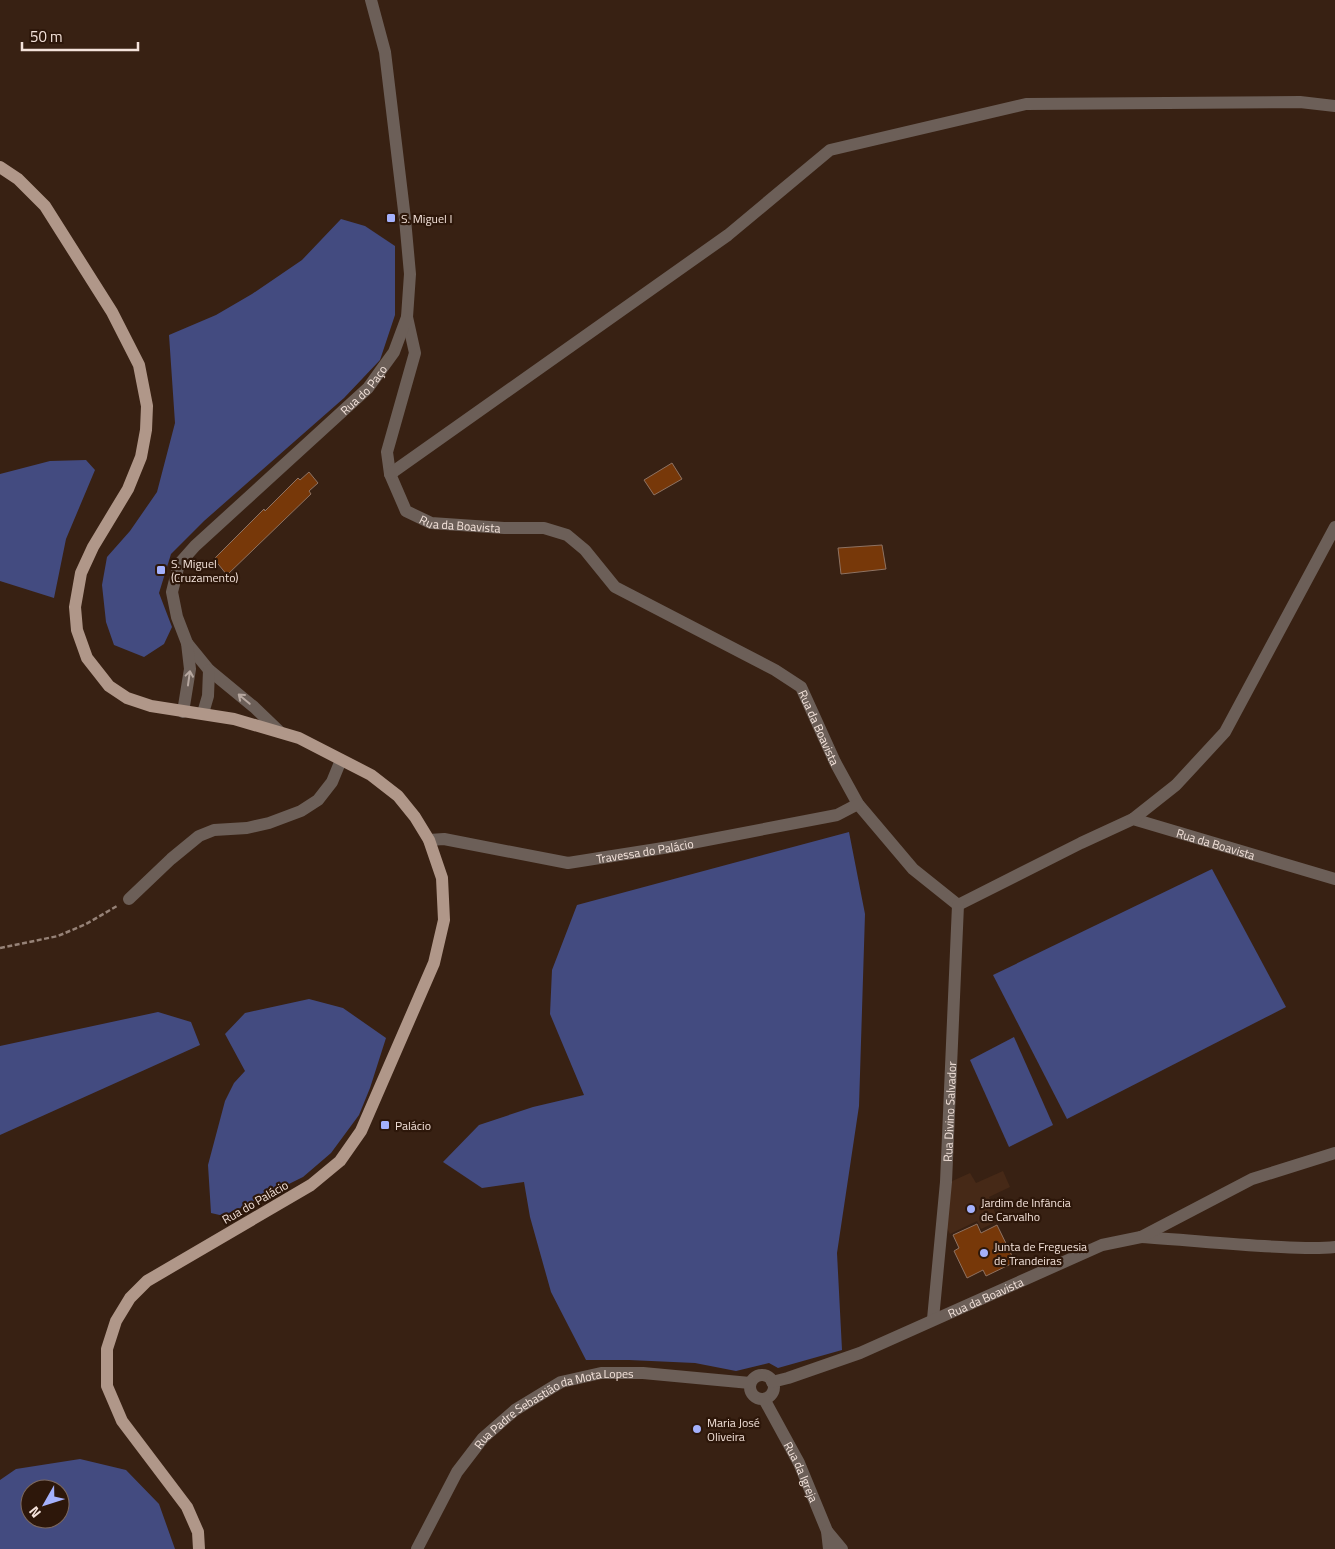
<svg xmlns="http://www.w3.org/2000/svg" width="1335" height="1549" viewBox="0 0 1335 1549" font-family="'Titillium Web',sans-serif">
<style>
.built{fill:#462917}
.green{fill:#434b80;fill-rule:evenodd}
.building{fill:#773809;stroke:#8e7262}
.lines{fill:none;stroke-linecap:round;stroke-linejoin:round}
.path{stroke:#968277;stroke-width:2.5;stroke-dasharray:5 2.5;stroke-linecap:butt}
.minor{stroke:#6c5f58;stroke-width:12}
.major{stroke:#b09789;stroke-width:12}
.oneway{stroke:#b7a8a0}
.poi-dot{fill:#a4b1fc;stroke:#2d170a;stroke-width:2}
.labels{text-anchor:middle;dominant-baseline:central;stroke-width:4.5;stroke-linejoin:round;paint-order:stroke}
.poi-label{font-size:12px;fill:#f4e3db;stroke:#2d170a;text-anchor:start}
.street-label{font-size:12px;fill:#f4e3db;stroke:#2d170a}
</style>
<rect width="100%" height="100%" fill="#382113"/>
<!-- built -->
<path class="built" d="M1003,1171L1010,1187L989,1197L998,1221L981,1229L977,1221L950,1234L946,1226L950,1182L970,1173L976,1183Z"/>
<!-- green -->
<g class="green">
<path d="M341,219L365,226L395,246V315L380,360L344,398L204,521L171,554L159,593L172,627L164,644L144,657L114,645L106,622L102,585L107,557L130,531L157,492L175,423L169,335L216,315L252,294L302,260Z"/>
<path d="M86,460L95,470L66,539L54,598L0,581V474L50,461Z"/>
<path d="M849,832L865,914L859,1106L837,1253L842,1350L778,1368L769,1363L736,1371L695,1363L629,1360H586L551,1292L530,1217L524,1182L482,1188L443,1162L479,1125L533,1107L584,1095L550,1014L552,970L577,905Z"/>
<path d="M1212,869L1286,1007L1067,1119L993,975Z"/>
<path d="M309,999L343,1008L386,1038L370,1088L359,1115L331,1153L303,1177L224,1216L211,1213L208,1165L225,1101L234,1083L245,1071L225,1034L245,1013Z"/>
<path d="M158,1012L191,1022L200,1045L0,1135V1046Z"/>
<path d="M1014,1037L1053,1125L1009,1147L970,1060Z"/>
<path d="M80,1459L126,1470L159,1504L175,1549H0V1480L16,1469ZM30,1489H60V1519H30Z"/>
</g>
<!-- building -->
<g class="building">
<path d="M672,463L682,479L654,495L644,480Z"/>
<path d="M309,472L318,483L309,491L311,494L227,575L214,559L264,509L265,511L298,478L300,480Z"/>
<path d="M882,545L886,569L841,574L838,548Z"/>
<path d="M977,1224L981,1233L997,1225L1015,1262L986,1276L983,1270L967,1278L954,1251L959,1248L953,1235Z"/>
</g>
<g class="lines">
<!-- path -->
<path class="path" d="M0,948L58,936L86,924L117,906"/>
<!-- minor -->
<g class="minor">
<path id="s1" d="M407,317L415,353L387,452L390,474L406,511L431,523L504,528H544L567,535L585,550L615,587L775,670L801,687L835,762L858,804L913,869L958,905L1081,843L1133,819L1335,879"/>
<path d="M390,474L728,235L830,150L1026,104L1300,102L1335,106"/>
<path d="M187,643L209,670L254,707L280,732"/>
<path id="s2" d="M183,712L190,669L187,643L177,617L172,592L179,564L195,546L368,388L394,352L407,317L410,274L405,219L385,52L371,0"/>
<path d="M203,713L208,696L209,670"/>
<path d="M1133,819L1176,785L1225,732L1335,527"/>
<path id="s3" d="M429,840L444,839L568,863L676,846L837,815L858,804"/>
<path d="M129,899L171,859L199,836L214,830L247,828L269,823L301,811L318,800L332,782L341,760"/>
<path d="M1141,1237C1188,1240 1234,1245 1281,1247C1299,1248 1317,1249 1335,1247"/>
<path id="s4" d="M933,1319L946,1182L958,905"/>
<circle cx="762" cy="1387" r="12"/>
<path id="s5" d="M772,1382L788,1378L860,1353L1102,1245L1141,1237L1252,1179L1335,1153"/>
<path id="s6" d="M764,1399L799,1463L827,1531L829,1549"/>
<path d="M827,1531L842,1549"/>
<path id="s7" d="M417,1549L457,1472L483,1438L515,1410L561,1382L601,1373H643L750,1383"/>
</g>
<!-- major -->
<path class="major" d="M0,167L18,179L45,206L112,312L139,365L147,406L146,430L141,457L128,489L93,547L81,573L75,607L77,630L87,658L109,686L127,698L151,706L234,719L299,738L371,775L398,796L415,817L429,840L442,878L444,920L434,963L361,1131L340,1161L311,1185L147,1281L130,1298L116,1321L107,1349V1386L122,1421L187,1507L198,1532L199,1549"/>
</g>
<!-- one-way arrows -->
<defs><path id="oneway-shaft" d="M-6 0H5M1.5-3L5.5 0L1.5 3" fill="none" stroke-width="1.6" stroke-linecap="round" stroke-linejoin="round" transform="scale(1.25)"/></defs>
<g class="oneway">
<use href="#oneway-shaft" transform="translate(189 678) rotate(-82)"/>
<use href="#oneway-shaft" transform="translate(244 699) rotate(-140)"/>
</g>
<!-- markers -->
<g class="poi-dot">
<rect x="386" y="213" width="10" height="10" rx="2.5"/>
<rect x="156" y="565" width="10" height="10" rx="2.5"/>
<rect x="380" y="1120" width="10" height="10" rx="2.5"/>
<circle cx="971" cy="1209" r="5"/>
<circle cx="984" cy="1253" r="5"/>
<circle cx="697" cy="1429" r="5"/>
</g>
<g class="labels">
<!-- poi labels -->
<g class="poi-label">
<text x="401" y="218">S. Miguel I</text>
<text x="171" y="563">S. Miguel<tspan x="171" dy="14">(Cruzamento)</tspan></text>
<text x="395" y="1125">Palácio</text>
<text x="981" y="1202">Jardim de Infância<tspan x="981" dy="14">de Carvalho</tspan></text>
<text x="994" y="1246">Junta de Freguesia<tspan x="994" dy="14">de Trandeiras</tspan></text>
<text x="707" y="1422">Maria José<tspan x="707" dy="14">Oliveira</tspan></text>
</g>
<!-- street labels -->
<g class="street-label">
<text stroke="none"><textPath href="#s2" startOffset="406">Rua do Paço</textPath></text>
<text stroke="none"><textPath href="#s1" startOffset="259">Rua da Boavista</textPath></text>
<text stroke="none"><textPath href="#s1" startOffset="694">Rua da Boavista</textPath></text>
<text stroke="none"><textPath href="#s1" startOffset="1204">Rua da Boavista</textPath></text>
<text stroke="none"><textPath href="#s3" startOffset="219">Travessa do Palácio</textPath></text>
<text stroke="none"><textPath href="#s4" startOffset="208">Rua Divino Salvador</textPath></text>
<text transform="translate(255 1202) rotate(-30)">Rua do Palácio</text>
<text stroke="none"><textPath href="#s5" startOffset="230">Rua da Boavista</textPath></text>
<text stroke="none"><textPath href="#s7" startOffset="209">Rua Padre Sebastião da Mota Lopes</textPath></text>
<text stroke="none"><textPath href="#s6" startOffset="82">Rua da Igreja</textPath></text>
</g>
</g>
<!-- north arrow -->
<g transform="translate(45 1504) rotate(231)"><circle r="24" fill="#2d170a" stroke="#7d695e"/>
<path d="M0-4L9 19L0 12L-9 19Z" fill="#a4b1fc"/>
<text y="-8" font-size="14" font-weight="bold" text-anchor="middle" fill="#f4e3db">N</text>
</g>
<!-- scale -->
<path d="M22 42v8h116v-8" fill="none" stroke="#f4e3db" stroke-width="2.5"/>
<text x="30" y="42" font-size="15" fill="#f4e3db" stroke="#2d170a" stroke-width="4" paint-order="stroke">50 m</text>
</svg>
